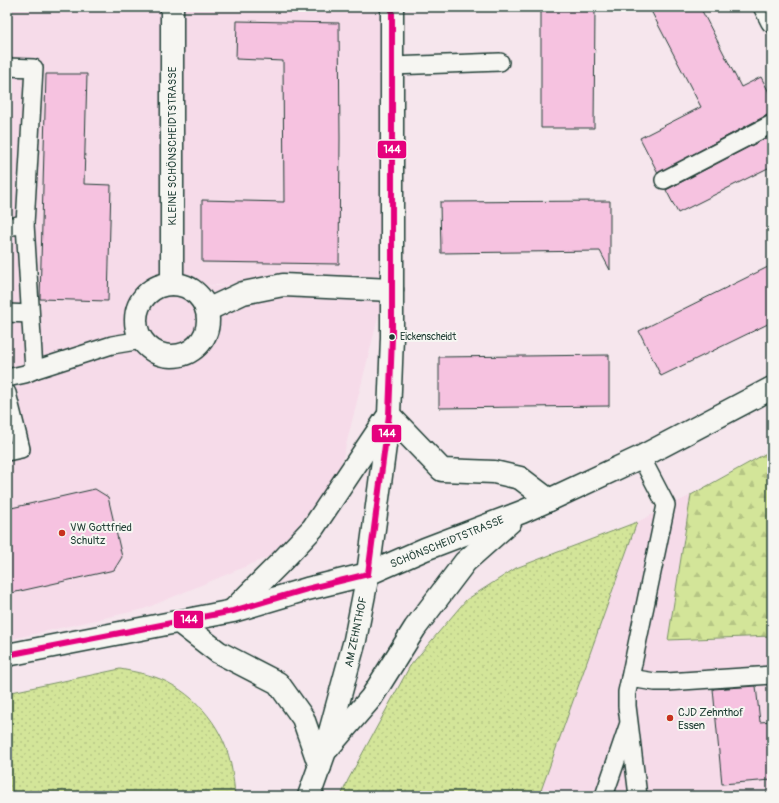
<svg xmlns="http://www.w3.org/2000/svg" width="779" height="803" viewBox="0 0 779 803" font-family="Pangolin,sans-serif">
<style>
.built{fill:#f6dbe9}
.grass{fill:url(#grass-dots);stroke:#799166}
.forest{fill:url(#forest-firs);stroke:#799166}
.building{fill:#f6c2e0;stroke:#1f3d34}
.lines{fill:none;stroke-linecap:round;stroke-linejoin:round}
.lane-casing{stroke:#1f3d34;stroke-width:20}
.street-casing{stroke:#1f3d34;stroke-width:25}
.secondary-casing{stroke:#1f3d34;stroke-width:25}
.lane{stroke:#f6f6f2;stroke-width:17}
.street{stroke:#f6f6f2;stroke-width:22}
.secondary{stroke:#f6f6f2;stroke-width:22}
.bus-1-casing{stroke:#f6f6f2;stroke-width:9}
.bus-1{stroke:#e5007d;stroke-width:6}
.bus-dot{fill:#1f3d34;stroke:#f6f6f2;stroke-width:1.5}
.poi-dot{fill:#c8321e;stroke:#f6f6f2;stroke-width:1.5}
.labels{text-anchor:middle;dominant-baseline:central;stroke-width:4;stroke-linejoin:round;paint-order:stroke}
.bus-label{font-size:10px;fill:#1f3d34;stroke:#f6f6f2;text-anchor:start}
.street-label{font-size:11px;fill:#1f3d34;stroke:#f6f6f2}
.poi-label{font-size:11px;fill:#1f3d34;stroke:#f6f6f2;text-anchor:start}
.line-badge{stroke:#f6f6f2;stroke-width:1.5}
.badge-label{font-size:11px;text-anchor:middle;font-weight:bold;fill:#fff}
</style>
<defs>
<pattern id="grass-dots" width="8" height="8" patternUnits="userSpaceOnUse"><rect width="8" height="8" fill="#d3e599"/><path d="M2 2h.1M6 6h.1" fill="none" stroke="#b5c584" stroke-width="1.8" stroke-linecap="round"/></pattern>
<pattern id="forest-firs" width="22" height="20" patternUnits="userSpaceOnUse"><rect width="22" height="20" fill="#d3e599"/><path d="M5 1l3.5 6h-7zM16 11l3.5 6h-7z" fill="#b5c584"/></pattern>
</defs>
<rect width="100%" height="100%" fill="#f6e6ed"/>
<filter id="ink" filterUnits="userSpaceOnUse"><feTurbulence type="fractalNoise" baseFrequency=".025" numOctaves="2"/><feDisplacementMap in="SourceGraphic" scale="8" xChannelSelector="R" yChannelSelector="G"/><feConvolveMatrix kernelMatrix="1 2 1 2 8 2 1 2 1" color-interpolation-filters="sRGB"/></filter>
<g filter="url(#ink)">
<!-- built -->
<g class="built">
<path d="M7,7H388V287L283,283L194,286H283L384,294L340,469L310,521L278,553L144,609L7,640Z"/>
<path d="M691,495L668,640L772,636V796H539L637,522Z"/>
</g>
<!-- grass -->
<g class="grass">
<path d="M637,522L539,796H341L348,780L410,666L466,600L516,568Z"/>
<path d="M120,669C136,672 153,675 167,682C204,701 229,737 233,778C234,784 235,790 234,796H7V693Z"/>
</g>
<!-- forest -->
<path class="forest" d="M772,450V636L668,640L691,495Z"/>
<!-- building -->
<g class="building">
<path d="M541,7H595L594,128H541Z"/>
<path d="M649,7H700L741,87L761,77L772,98V114L767,115L658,173L640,138L701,107Z"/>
<path d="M237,21L339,23L340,138L339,264L202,262V200L284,202L283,61L236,59Z"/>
<path d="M46,74H87L84,184L111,185L108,301L40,299Z"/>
<path d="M772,135V166L678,213L666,190Z"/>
<path d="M610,201V270L600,251L441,253L440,202Z"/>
<path d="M772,265V322L661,376L639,331Z"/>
<path d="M609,355V406L439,408V357Z"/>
<path d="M95,489L108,497L122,557L114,570L7,594V509Z"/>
<path d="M756,686L760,722L772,721V780L722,784L713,689Z"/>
</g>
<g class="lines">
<defs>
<g id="lane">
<path d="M392,66L500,62"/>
<path d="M7,67L34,68L25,224"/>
<path d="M664,180L772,124"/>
<path d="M7,227L25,224L34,370L25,374L7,378"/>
<path d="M7,313L30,314"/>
<path d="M34,370L112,345L142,340"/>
<path d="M7,393L21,449L7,452"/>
<path d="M630,678L655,682H667L772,675"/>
<path d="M604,796L628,726"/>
<path d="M638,796L627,706V692L630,678L666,505L641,457"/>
</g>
<g id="street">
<path d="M765,7L772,21"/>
<path d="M172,284V7"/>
<circle cx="172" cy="320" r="36"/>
<path d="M207,310L243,293L283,285L392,290"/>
</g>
<g id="secondary">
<path d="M389,415L442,470L494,472L520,478L549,500"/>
<path d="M233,610L279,564L313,528L386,419"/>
<path d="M179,622L218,652L278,683L303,718L320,767"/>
<path d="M7,655L233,611L307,589L368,574L425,549L522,512L549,500L641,457L772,388"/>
<path d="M328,748L371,698L415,628L465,562L510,522"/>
<path d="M309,796L324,754L355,640L368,574L389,415L392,337V7"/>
</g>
</defs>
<!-- lane casing -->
<use href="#lane" class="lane-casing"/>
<!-- street casing -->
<use href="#street" class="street-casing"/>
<!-- secondary casing -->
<use href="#secondary" class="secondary-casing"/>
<!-- lane -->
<use href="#lane" class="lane"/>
<!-- street -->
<use href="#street" class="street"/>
<!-- secondary -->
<use href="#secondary" class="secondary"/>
<defs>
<g id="bus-1">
<path d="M368,574L389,415L392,337V7"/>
<path d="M7,655L233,611L307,589L368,574"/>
</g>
</defs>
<!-- bus-1 casing -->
<use href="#bus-1" class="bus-1-casing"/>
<!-- bus-1 -->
<use href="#bus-1" class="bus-1"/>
</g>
</g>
<!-- markers -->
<circle class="bus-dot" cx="392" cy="337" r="3.5"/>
<g class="poi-dot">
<circle cx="62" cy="533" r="4"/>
<circle cx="670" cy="718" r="4"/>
</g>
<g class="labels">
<!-- bus labels -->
<g class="bus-label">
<text x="400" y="337">Eickenscheidt</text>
</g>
<!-- street labels -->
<g class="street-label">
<text transform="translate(172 146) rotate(-90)">KLEINE SCHÖNSCHEIDTSTRASSE</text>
<text transform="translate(447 542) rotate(-22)">SCHÖNSCHEIDTSTRASSE</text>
<text transform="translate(356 632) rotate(-78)">AM ZEHNTHOF</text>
</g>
<!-- poi labels -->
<g class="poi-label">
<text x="70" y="527">VW Gottfried<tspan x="70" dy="13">Schultz</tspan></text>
<text x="678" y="712">CJD Zehnthof<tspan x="678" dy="13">Essen</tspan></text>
</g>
</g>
<g class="line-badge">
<rect x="377" y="140" width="30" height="19" rx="4" fill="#e5007d"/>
<rect x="371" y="424" width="31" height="19" rx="4" fill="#e5007d"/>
<rect x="173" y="610" width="31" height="19" rx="4" fill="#e5007d"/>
</g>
<g class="badge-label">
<text x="392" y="153">144</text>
<text x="387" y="437">144</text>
<text x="189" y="623">144</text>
</g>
<!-- margin -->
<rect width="779" height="803" fill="none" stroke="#f6f6f2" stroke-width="24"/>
<rect x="12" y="12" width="755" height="779" fill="none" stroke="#1f3d34" stroke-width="1.5" filter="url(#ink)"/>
</svg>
